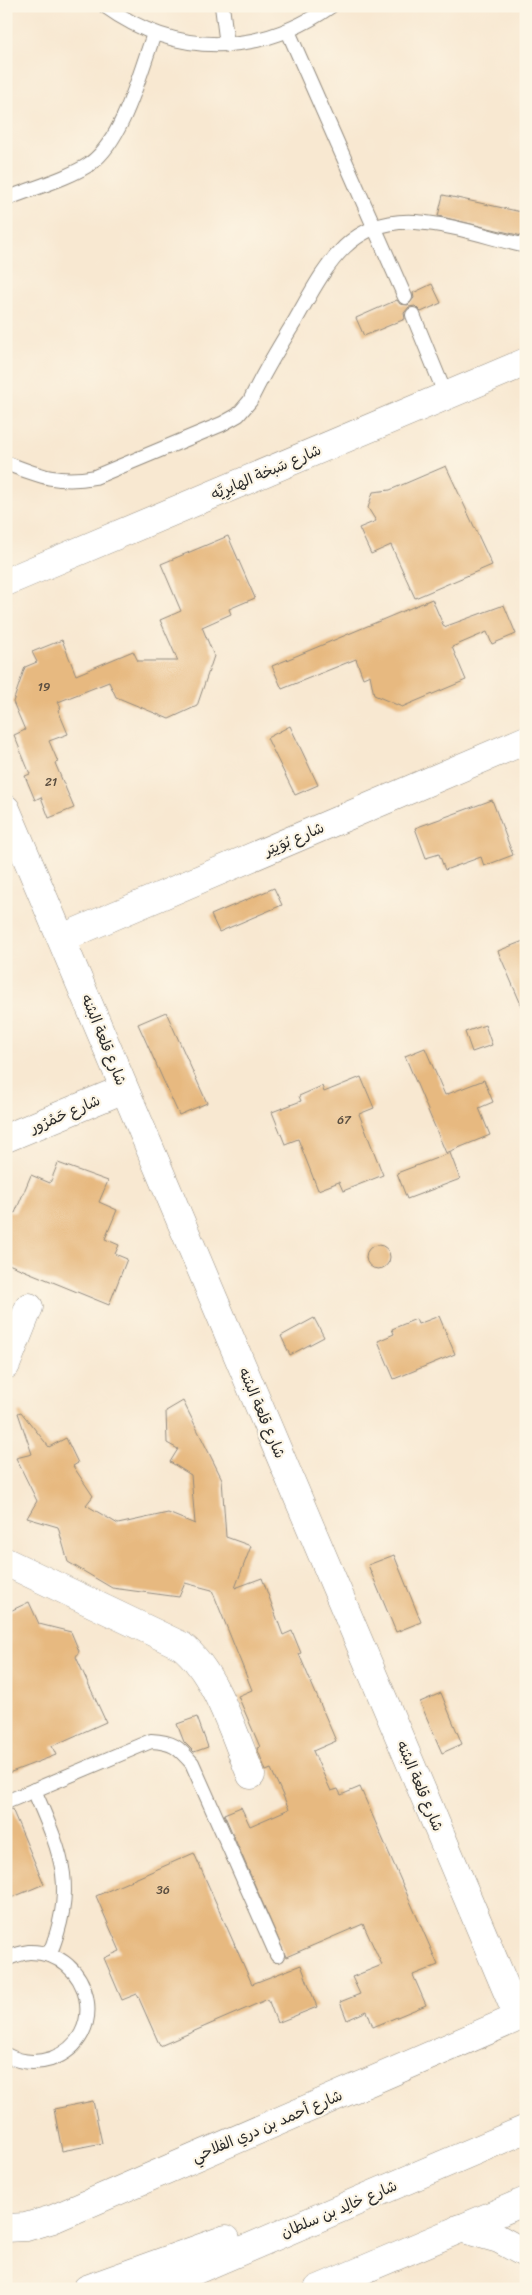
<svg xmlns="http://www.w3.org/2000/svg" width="532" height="2295" viewBox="0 0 532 2295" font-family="Sriracha,'Playpen Sans Arabic',sans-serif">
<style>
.building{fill:#e7b980}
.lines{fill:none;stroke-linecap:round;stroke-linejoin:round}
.lane-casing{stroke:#928a7e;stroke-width:16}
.street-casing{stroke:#928a7e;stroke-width:29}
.primary-casing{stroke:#928a7e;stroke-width:29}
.lane{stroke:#fff;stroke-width:14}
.street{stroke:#fff;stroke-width:28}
.primary{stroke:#fff;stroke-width:28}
.labels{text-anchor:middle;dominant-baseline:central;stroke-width:4.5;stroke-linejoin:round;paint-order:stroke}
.number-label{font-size:12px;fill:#5a4e40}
.street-label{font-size:15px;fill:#2b2b2b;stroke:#fcf5e5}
</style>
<rect width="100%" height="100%" fill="#fcf5e5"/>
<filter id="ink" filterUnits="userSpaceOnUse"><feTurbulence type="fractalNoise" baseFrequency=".02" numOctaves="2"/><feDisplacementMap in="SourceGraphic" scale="10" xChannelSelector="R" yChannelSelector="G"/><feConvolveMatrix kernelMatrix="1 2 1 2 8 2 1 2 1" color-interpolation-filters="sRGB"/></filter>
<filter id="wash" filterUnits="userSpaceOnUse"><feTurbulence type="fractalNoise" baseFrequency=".0096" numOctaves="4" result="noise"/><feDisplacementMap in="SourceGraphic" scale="20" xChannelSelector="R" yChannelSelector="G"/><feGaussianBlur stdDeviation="1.12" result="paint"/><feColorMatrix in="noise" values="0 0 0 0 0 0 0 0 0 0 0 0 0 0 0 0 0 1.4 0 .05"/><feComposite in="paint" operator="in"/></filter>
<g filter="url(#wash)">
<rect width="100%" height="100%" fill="#f8e8d1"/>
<g id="blocks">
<!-- building -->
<g class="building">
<path d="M443,195L526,213V237L438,216Z"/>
<path d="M432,284L441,303L421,312L415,306L409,307L404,313L405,319L364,336L356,318L397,300L400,304L408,305L414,298L413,293Z"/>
<path d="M446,466L492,565L415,598L391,545L371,554L359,528L376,521L368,508L373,492L390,490Z"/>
<path d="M228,536L255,598L229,609L231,614L202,627L214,656L197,706L169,719L116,697L109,682L58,702L61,708L58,710L68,734L49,741L58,762L55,763L74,808L49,818L41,797L35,800L25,776L30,774L14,735L25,730L13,702L25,667L37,662L32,652L62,640L76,675L133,651L138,661H178L160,620L181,611L161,564Z"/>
<path d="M432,599L444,627L504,605L516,634L492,644L487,632L452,647L466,680L402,707L374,695L370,675L363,678L356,659L282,689L272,666Z"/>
<path d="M290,726L318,785L295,795L267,738Z"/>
<path d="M492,800L513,855L484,866L481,857L445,870L439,854L426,858L415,828Z"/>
<path d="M274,888L282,905L219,932L211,915Z"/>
<path d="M526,940V1016L498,951Z"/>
<path d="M166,1012L207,1103L179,1115L138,1024Z"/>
<path d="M485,1025L492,1045L472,1052L465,1032Z"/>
<path d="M425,1048L445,1095L484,1080L493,1102L479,1108L490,1135L446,1153L405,1056Z"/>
<path d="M361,1077L374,1108L359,1114L383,1175L343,1191L339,1182L318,1190L298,1139L285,1144L272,1112L301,1101L299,1096L322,1086L324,1092Z"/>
<path d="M450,1153L460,1179L407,1199L397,1173Z"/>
<path d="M58,1163L108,1181L99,1202L117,1210L105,1239L119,1245L115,1254L127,1259L109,1305L6,1263V1210L15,1213L31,1175L50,1183Z"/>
<circle cx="378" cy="1257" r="12"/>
<path d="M439,1316L455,1354L394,1379L378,1341L394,1334L392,1329L416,1319L418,1324Z"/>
<path d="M314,1318L324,1337L290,1355L281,1336Z"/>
<path d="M183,1401L222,1479L226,1537L251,1546L235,1588L262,1578L283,1635L292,1631L301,1653L299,1654L336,1741L313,1751L331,1791L338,1789L341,1795L360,1787L438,1965L413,1975L426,2005L373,2027L367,2011L347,2020L340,2002L360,1994L352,1977L382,1965L363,1924L286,1957L224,1814L241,1807L250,1826L289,1809L271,1769L266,1771L257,1748L260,1747L238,1696L252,1690L212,1590L185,1583L179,1597L112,1588L68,1562L58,1527L27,1518L37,1501L16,1458L32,1454L18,1413L21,1412L49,1447L66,1438L78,1463L73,1466L93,1496L86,1505L118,1524L168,1513L195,1524L191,1475L170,1462L178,1449L167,1443L166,1411Z"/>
<path d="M394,1555L421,1622L396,1632L368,1565Z"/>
<path d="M29,1602L39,1624L71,1632L79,1651L76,1657L106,1722L52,1746L56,1755L6,1774V1613Z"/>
<path d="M441,1693L462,1744L442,1753L420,1702Z"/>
<path d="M197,1717L208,1747L194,1752L184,1742L177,1724Z"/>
<path d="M12,1809L44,1884L6,1900V1811Z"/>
<path d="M194,1853L252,1984L301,1965L317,2007L277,2023L268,1999L160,2046L137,1994L122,2000L104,1958L120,1951L96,1896Z"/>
<path d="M93,2101L102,2143L62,2151L54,2109Z"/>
</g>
</g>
</g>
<g filter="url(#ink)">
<use href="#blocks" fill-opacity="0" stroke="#928a7e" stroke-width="1"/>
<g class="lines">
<defs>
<g id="lane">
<path d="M105,6C176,57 259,57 331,6"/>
<path d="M222,6L227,45"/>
<path d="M288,31L405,297"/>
<path d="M6,199C30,189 70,178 91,163C124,138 140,72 154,34"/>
<path d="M413,315L446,396"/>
<path d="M6,463C39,476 59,484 95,477L222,424L238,415L250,401C263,373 279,347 295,321C323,272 347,218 415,222C452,224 490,238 526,246"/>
<path d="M34,1790C61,1853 78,1887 49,1955"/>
<path d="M6,1802L151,1741C173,1742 178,1747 192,1763L277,1955"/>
<path d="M6,1959C13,1956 21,1953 29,1952C92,1951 111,2038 51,2059C35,2064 21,2063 6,2055"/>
</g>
<g id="street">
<path d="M6,582L526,362"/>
<path d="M6,809L518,2017"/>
<path d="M62,938L526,740"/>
<path d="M6,1138L124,1089"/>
<path d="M6,1365L29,1307"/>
<path d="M6,1562L182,1646C216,1673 234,1735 251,1775"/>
<path d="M6,2228L26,2227L53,2219L526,2014"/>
<path d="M460,2228L499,2239L526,2254"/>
</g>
<g id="primary">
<path d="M87,2289L226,2239"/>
<path d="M152,2289L526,2129"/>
<path d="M318,2289L526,2201"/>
</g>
</defs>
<!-- lane casing -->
<use href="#lane" class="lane-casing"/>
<!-- street casing -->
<use href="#street" class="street-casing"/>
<!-- primary casing -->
<use href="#primary" class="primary-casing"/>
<!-- lane -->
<use href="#lane" class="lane"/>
<!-- street -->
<use href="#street" class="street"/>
<!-- primary -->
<use href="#primary" class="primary"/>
</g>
</g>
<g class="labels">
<!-- number labels -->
<g class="number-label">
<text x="44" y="687">19</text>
<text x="51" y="782">21</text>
<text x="344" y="1120">67</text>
<text x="163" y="1890">36</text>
</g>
<!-- street labels -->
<g class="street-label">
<text transform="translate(266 472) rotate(-23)">شارع سَبخة الهايرِيَّه</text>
<text transform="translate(294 839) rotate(-23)">شارع بُوَيتِر</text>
<text transform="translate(104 1040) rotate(68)">شارع قلعة البثنه</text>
<text transform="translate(65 1114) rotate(-23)">شارع حَمْرُور</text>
<text transform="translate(262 1413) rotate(67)">شارع قلعة البثنه</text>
<text transform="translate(420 1786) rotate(67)">شارع قلعة البثنه</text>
<text transform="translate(267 2126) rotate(-23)">شارع أحمد بن دري الفلاحي</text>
<text transform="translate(339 2209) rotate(-23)">شارع خالِد بن سلطان</text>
</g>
</g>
<!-- margin -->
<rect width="532" height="2295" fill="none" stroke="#fcf5e5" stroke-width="25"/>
</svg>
